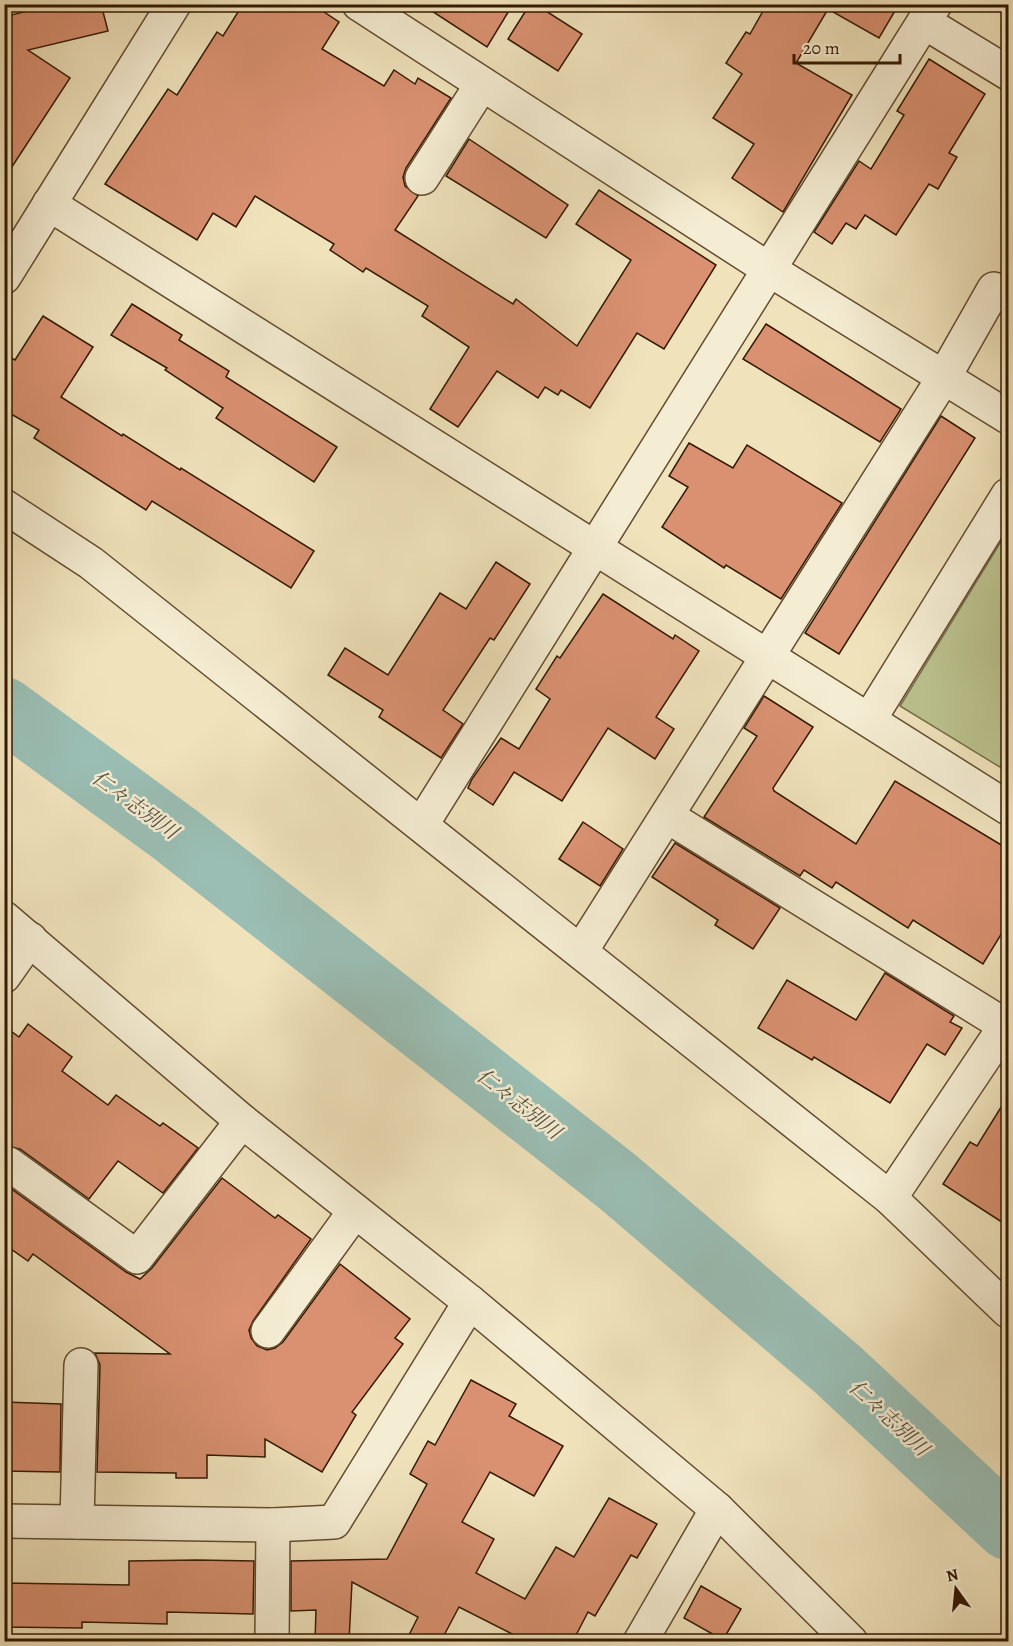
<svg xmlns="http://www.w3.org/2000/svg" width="1013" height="1646" viewBox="0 0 1013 1646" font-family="Alegreya,'Noto Serif JP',serif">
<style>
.green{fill:#bbc38f;stroke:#776e48;stroke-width:1.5}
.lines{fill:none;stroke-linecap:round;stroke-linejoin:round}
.river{stroke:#9abeb4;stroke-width:64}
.building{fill:#d99171;stroke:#331900;stroke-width:1.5}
.minor-casing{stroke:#624c2f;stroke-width:36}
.minor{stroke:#f5edd3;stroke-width:33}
.labels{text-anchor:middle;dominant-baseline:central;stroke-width:5;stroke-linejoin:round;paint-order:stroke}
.water-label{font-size:20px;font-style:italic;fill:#57533f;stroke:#f5edd3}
</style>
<rect width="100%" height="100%" fill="#f0e3bc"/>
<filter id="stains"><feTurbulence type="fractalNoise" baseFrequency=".00333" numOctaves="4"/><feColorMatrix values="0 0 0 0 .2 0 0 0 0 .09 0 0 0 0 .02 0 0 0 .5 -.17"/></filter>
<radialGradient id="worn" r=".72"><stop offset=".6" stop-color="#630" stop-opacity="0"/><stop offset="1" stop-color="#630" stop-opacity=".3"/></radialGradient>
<!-- green -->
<path class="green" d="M1008,530V772L900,706Z"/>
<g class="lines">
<!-- river -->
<path class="river" d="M4,709L176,835L618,1182L837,1369L1008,1528"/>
</g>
<!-- building -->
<g class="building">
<path d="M70,4H101L108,31L28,50L70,78L4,179V17L42,7V11Z"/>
<path d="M243,4H312L339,22L322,49L384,86L394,70L415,84L418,78L451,98L406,168L403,177L405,186L418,196L395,230L513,304L516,299L577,346L631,260L576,224L599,190L716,265L664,349L637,333L590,408L561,390L558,395L545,387L538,398L497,371L458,427L430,409L469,347L422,316L428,306L366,268L363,272L330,250L334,244L255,196L236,227L213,213L197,240L105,184L168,89L177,95L217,32L223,36Z"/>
<path d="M421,4H513L487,47Z"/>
<path d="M530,4H535L582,34L558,71L508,39Z"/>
<path d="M767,4H899L879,38L828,9L796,63L852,95L783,212L732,178L754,144L713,118L742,74L726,63L746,32L750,34Z"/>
<path d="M929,59L985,94L949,153L957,157L938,189L929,184L896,235L865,215L856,229L846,223L832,244L814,232L859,161L871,169L904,115L897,111Z"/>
<path d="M469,139L568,205L546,238L446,176Z"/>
<path d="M132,304L182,335L179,340L229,371L226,377L337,447L314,482L216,418L223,408L165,370L167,368L111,335Z"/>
<path d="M43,316L93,347L61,397L122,436L123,434L180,470L181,468L314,551L291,588L152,501L146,510L34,438L39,430L4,410V354L15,360Z"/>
<path d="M766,324L901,409L880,442L743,359Z"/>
<path d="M941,416L975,438L839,654L805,633Z"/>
<path d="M689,443L733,468L747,445L842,503L781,599L726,565L724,568L662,527L688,487L669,476Z"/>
<path d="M496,562L530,584L494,640L490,638L443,710L463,724L441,758L379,717L383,710L328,675L345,648L388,675L440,593L466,609Z"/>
<path d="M603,594L673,639L675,635L699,651L656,717L674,729L655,759L608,728L562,801L514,772L493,805L468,788L472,779L501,738L519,749L550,699L536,689L557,656L560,658Z"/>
<path d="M764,696L813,727L773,788L774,791L856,844L895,781L1008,849V923L983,964L913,920L908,928L836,882L832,888L804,870L800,876L704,817L757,736L744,728Z"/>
<path d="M583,822L623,849L600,886L559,859Z"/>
<path d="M675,843L780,908L753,949L715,925L718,920L652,877Z"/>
<path d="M885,973L954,1016L950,1022L962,1028L945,1055L927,1044L890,1103L814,1057L812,1060L758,1028L787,980L856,1020Z"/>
<path d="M28,1024L72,1057L62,1071L108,1105L116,1095L160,1126L163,1123L198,1148L163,1193L118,1161L89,1199L20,1149L4,1146V1026L19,1037Z"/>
<path d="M1008,1096V1226L943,1184L970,1142L977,1146Z"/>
<path d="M222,1178L275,1218L278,1215L311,1239L253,1321L249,1330L251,1338L257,1346L267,1350L275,1348L283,1342L340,1264L410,1319L395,1338L403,1344L352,1412L356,1415L322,1472L265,1439V1457L207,1455V1478H176V1473L97,1472L100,1365L95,1353L170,1354L33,1254L28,1261L4,1244V1188H10L126,1272L140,1279L152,1268Z"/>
<path d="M471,1380L516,1404L509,1416L563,1446L534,1496L490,1472L462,1522L494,1539L476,1573L525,1599L556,1547L574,1557L609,1498L657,1524L637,1558L631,1555L595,1616L588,1612L573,1641H526L459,1607L441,1641H406L418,1617L352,1582L349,1641H315L316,1610L291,1611V1561L387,1559L427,1484L410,1474L428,1441L435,1445Z"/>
<path d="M4,1402L61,1404L60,1472L4,1471Z"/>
<path d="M197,1560L254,1561L253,1614L167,1612V1624L82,1622V1628L4,1627V1583L129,1585V1561Z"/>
<path d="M701,1586L741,1609L723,1640L684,1618Z"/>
</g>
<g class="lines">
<defs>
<g id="minor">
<path d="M359,4L770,270L1008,417"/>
<path d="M924,22L1008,73"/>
<path d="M422,178L482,84"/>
<path d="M49,204L1008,808"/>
<path d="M4,277L174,4"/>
<path d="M4,506L91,563L890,1198L1008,1311"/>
<path d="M869,720L1008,495"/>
<path d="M667,816L1006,1026"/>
<path d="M422,824L935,4"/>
<path d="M4,918L242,1121L470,1302L717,1509L851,1642"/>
<path d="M581,951L944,377L994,289"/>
<path d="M4,976L30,939"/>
<path d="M4,1170L9,1164L137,1257L242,1121"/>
<path d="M890,1198L1008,1022"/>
<path d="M268,1331L355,1211"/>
<path d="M4,1521L273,1525L334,1522L470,1302"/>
<path d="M77,1522L81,1365"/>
<path d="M272,1642L273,1525"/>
<path d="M640,1642L717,1509"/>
</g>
</defs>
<!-- minor casing -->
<use href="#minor" class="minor-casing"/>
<!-- minor -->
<use href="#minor" class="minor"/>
</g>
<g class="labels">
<!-- water labels -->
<g class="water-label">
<text transform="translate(135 805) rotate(36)">仁々志別川</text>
<text transform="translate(519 1104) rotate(38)">仁々志別川</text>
<text transform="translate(889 1418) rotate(43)">仁々志別川</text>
</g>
</g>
<!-- margin -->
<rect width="1013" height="1646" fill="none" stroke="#f0e3bc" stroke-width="24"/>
<rect x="6" y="6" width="1001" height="1634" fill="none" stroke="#331900" stroke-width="3"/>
<rect x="12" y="12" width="989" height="1622" fill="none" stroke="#331900" stroke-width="1.5"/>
<!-- north arrow -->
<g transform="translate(956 1589) rotate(345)" stroke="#f5edd3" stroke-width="4.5" paint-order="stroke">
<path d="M0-4.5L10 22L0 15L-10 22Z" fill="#331900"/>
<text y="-9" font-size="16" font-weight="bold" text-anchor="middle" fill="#331900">N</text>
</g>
<!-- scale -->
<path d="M794 54v9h106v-9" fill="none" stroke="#331900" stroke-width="3"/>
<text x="803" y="54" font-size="18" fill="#331900" stroke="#f5edd3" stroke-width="4.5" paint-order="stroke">20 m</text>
<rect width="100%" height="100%" filter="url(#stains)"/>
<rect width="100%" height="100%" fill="url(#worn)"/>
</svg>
